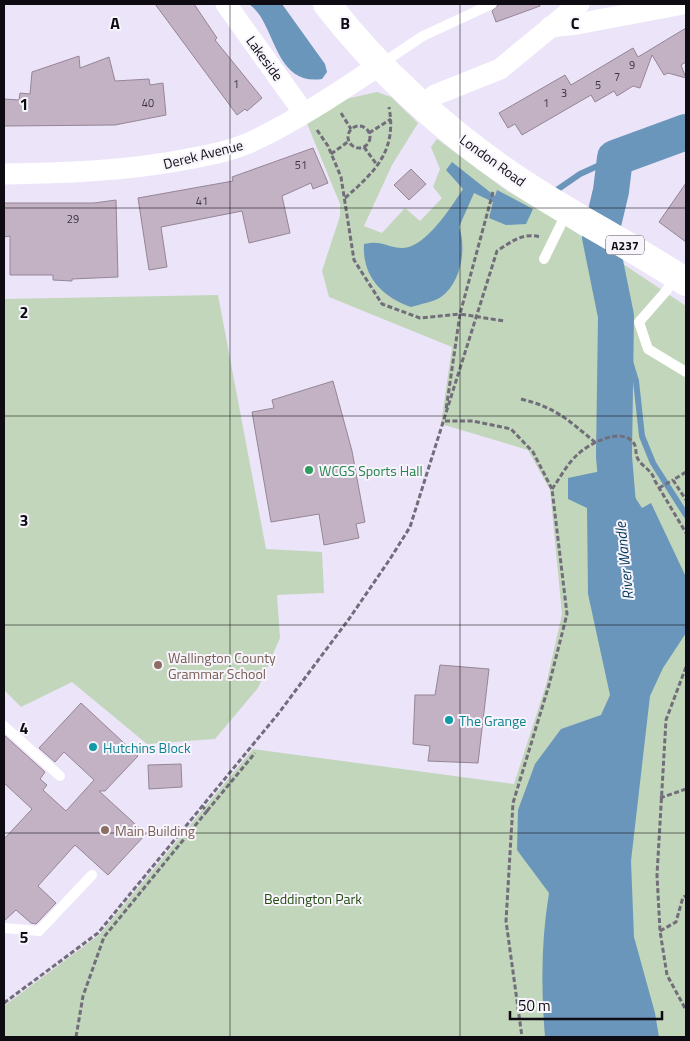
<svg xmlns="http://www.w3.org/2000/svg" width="690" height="1041" viewBox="0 0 690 1041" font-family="'Titillium Web',sans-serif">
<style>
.green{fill:#c1d6ba}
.water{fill:#6b96bb}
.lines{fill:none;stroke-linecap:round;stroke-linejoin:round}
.stream{stroke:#6b96bb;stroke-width:6}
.river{stroke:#6b96bb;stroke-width:36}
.building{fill:#c2b2c3;stroke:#958696}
.path{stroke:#726d7a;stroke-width:3;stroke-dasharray:5 2.5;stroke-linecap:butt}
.service{stroke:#fff;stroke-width:10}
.minor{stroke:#fff;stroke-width:21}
.primary{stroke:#fff;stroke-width:28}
.grid{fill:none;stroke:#0e0b12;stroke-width:1;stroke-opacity:0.55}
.leisure-dot{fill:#2e9e5b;stroke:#f7f4fc;stroke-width:2}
.education-dot{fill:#8d6e63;stroke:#f7f4fc;stroke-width:2}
.culture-dot{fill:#0f9aa8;stroke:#f7f4fc;stroke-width:2}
.labels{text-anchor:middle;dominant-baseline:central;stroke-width:4;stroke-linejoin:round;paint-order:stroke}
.number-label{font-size:11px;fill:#3b353e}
.shield{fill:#f7f4fc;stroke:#545158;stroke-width:1}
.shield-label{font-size:12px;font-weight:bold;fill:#0e0b12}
.street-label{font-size:14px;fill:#0e0b12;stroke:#f7f4fc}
.leisure-label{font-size:14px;fill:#27864d;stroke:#f7f4fc;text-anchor:start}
.education-label{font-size:14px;fill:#785e54;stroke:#f7f4fc;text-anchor:start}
.culture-label{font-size:14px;fill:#0d838f;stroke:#f7f4fc;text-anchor:start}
.park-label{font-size:14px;fill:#224d0f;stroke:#f7f4fc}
.water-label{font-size:15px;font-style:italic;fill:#003659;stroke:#f7f4fc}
.grid-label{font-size:16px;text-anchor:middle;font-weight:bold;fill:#0e0b12;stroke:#f7f4fc;stroke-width:4;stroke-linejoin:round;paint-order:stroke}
</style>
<rect width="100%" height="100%" fill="#ece4f9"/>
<!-- green -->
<g class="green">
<path d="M377,92L391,97L418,123L392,165L364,226L382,233L405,208L420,221L442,198L433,187L440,169L431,147L437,139L507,191L560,222L686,306V1037H4V1006L99,935L253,749L514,784L546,685L562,614L550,490L528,450L441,424L452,347L329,297L322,271L340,216V204L306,121L337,101Z"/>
<path d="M218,295L266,549L322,552L324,593L277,595L280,638L258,688L215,739L147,744L72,682L21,707L4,690V299Z"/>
</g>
<!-- water -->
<g class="water">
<path d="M249,4H282L325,64L327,72L322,79C283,85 277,45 262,19C259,13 254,8 249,4Z"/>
<path d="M452,162L495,196L497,190L533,209L526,224L506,225L489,218L493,202L474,193L459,227C467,248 461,283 441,297C434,302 420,304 411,307C382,297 362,276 364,244C384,240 384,247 401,248C424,250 452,206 463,189L446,170Z"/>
<path d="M614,456L632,475L627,485L642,508L651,503L686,577V633L663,668L650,696L631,861L634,937L655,1013L659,1037H545C541,988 541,941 549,893L517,850L518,810L535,764L561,729L601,715L610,695L588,594L587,508L568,499V478L606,470Z"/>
</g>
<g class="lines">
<!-- stream -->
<g class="stream">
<path d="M551,194L580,174L615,158"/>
<path d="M616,316L636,381L642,436L653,463L686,515"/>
</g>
<!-- river -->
<path class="river" d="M618,505L614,456L616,316L600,237L611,191L615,158L686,132"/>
</g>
<!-- building -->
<g class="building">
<path d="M155,4H194L217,38L215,40L262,98L247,111L245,109L237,115Z"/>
<path d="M499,4H540V6L496,22L492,11Z"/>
<path d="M686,28V62L681,65L686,78L668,73L664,75L652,55L640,88L633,86L617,96L614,91L595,102L591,95L522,135L515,124L508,128L499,113L565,75L571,85L633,48L638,57Z"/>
<path d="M79,56L80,68L109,57L115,81L149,79L150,85L163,83L166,115L115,125L4,126V99L19,100L20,93L30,94L32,72Z"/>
<path d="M313,148L328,183L313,189L311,183L282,196L290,233L249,243L242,211L161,227L167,267L149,270L138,198L233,181L232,177Z"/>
<path d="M411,169L426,184L409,200L394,185Z"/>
<path d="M686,183V242L659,222Z"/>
<path d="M116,200L118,277L72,279V281L53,280V275H10V236L4,237V203H94Z"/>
<path d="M333,381L352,451L365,522L356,524L359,538L324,545L319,514L271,522L252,412L274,408L272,400Z"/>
<path d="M440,665L489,669L478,763L428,761L430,746L413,744L415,695H435Z"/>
<path d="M81,703L138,756L105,791H99L146,834L108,875L75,845L38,886L56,903L36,924L31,923L16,910L4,921V839L32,809L4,783V735L45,772L40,779L47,785L43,790L66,811L94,780L64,752L55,762L39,748Z"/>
<path d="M181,764L182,787L149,789L148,765Z"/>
</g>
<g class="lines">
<!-- path -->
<g class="path">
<path d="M341,113L351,129"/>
<circle cx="359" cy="137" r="11"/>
<path d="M317,130L328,146L341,177L354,260L382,304L420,318L460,314L446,410"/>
<path d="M369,133L391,119"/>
<path d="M364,147L377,165"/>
<path d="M331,154L349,141"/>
<path d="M493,192L460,314L504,321"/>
<path d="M345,198C376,171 397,150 389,107"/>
<path d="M521,399C557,408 568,420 596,443"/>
<path d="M445,421H473L511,429L533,452L552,489L567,614L549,685L513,803L506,921L522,1037"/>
<path d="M686,472L673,480L686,500"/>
<path d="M659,488L673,480"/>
<path d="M552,489C560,478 567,464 577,455C588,444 620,427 633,442C637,447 635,451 637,457C640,466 652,469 655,481L686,533"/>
<path d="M686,667L666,720L657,875L660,931L667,975L686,1010"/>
<path d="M660,798L686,789"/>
<path d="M207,811L255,753"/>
<path d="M660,931L676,922L683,897L686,896"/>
<path d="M4,1003L98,933L278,714L349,619L390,559L410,527L497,251C511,242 523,232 540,237"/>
<path d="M76,1037L83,996L104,937L207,811L202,806"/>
</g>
<!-- service -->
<g class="service">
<path d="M381,64L423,36L492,4"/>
<path d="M544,259L567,212"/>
<path d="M674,276L667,290L639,322L648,349L686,372"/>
<path d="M4,726L60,776"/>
<path d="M4,928L39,931L92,875"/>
</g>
<!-- minor -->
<g class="minor">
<path d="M226,4L304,113"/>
<path d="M550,27L577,24L683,4"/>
<path d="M423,106L435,95L500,69L579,4"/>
<path d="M4,174C66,173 127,171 188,159C209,155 231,151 251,142C296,121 339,92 381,64"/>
</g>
<!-- primary -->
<path class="primary" d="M327,4C376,68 445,131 512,176C568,214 630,245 686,282"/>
</g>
<!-- grid -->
<path class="grid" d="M230,4V1037M460,4V1037M4,208H686M4,416H686M4,625H686M4,833H686"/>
<!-- markers -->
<circle class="leisure-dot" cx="309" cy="470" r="5"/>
<g class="education-dot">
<circle cx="158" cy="665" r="5"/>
<circle cx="105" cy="830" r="5"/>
</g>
<g class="culture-dot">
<circle cx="449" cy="720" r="5"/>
<circle cx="93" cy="747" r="5"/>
</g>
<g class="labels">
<!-- number labels -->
<g class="number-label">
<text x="632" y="65">9</text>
<text x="617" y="77">7</text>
<text x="236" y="84">1</text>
<text x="598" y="85">5</text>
<text x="564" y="93">3</text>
<text x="148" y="103">40</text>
<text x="546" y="103">1</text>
<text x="301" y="165">51</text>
<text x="202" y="201">41</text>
<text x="73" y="219">29</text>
</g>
<!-- shield labels -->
<rect class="shield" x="606" y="235.5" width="38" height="19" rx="4"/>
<g class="shield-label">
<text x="625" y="245">A237</text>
</g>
<!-- street labels -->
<g class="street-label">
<text transform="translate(265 58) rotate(54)">Lakeside</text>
<text transform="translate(203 154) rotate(-14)">Derek Avenue</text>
<text transform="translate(493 160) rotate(36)">London Road</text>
</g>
<!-- leisure labels -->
<g class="leisure-label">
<text x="319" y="470">WCGS Sports Hall</text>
</g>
<!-- education labels -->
<g class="education-label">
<text x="168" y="657">Wallington County<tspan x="168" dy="16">Grammar School</tspan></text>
<text x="115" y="830">Main Building</text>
</g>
<!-- culture labels -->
<g class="culture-label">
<text x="459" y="720">The Grange</text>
<text x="103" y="747">Hutchins Block</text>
</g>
<!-- park labels -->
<g class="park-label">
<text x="313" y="898">Beddington Park</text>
</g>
<!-- water labels -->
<g class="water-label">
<text transform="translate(624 561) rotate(-96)">River Wandle</text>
</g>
</g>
<g class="grid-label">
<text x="115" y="29">A</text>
<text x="345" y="29">B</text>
<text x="575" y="29">C</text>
<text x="24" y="110">1</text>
<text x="24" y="318">2</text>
<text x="24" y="526">3</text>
<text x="24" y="734">4</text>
<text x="24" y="943">5</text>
</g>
<!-- border -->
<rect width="690" height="1041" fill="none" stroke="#0e0b12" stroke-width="10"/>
<!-- scale -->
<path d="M510 1011v8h152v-8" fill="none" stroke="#0e0b12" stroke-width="2.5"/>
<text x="518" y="1011" font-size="15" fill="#0e0b12" stroke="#f7f4fc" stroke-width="4" paint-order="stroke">50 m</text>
</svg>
